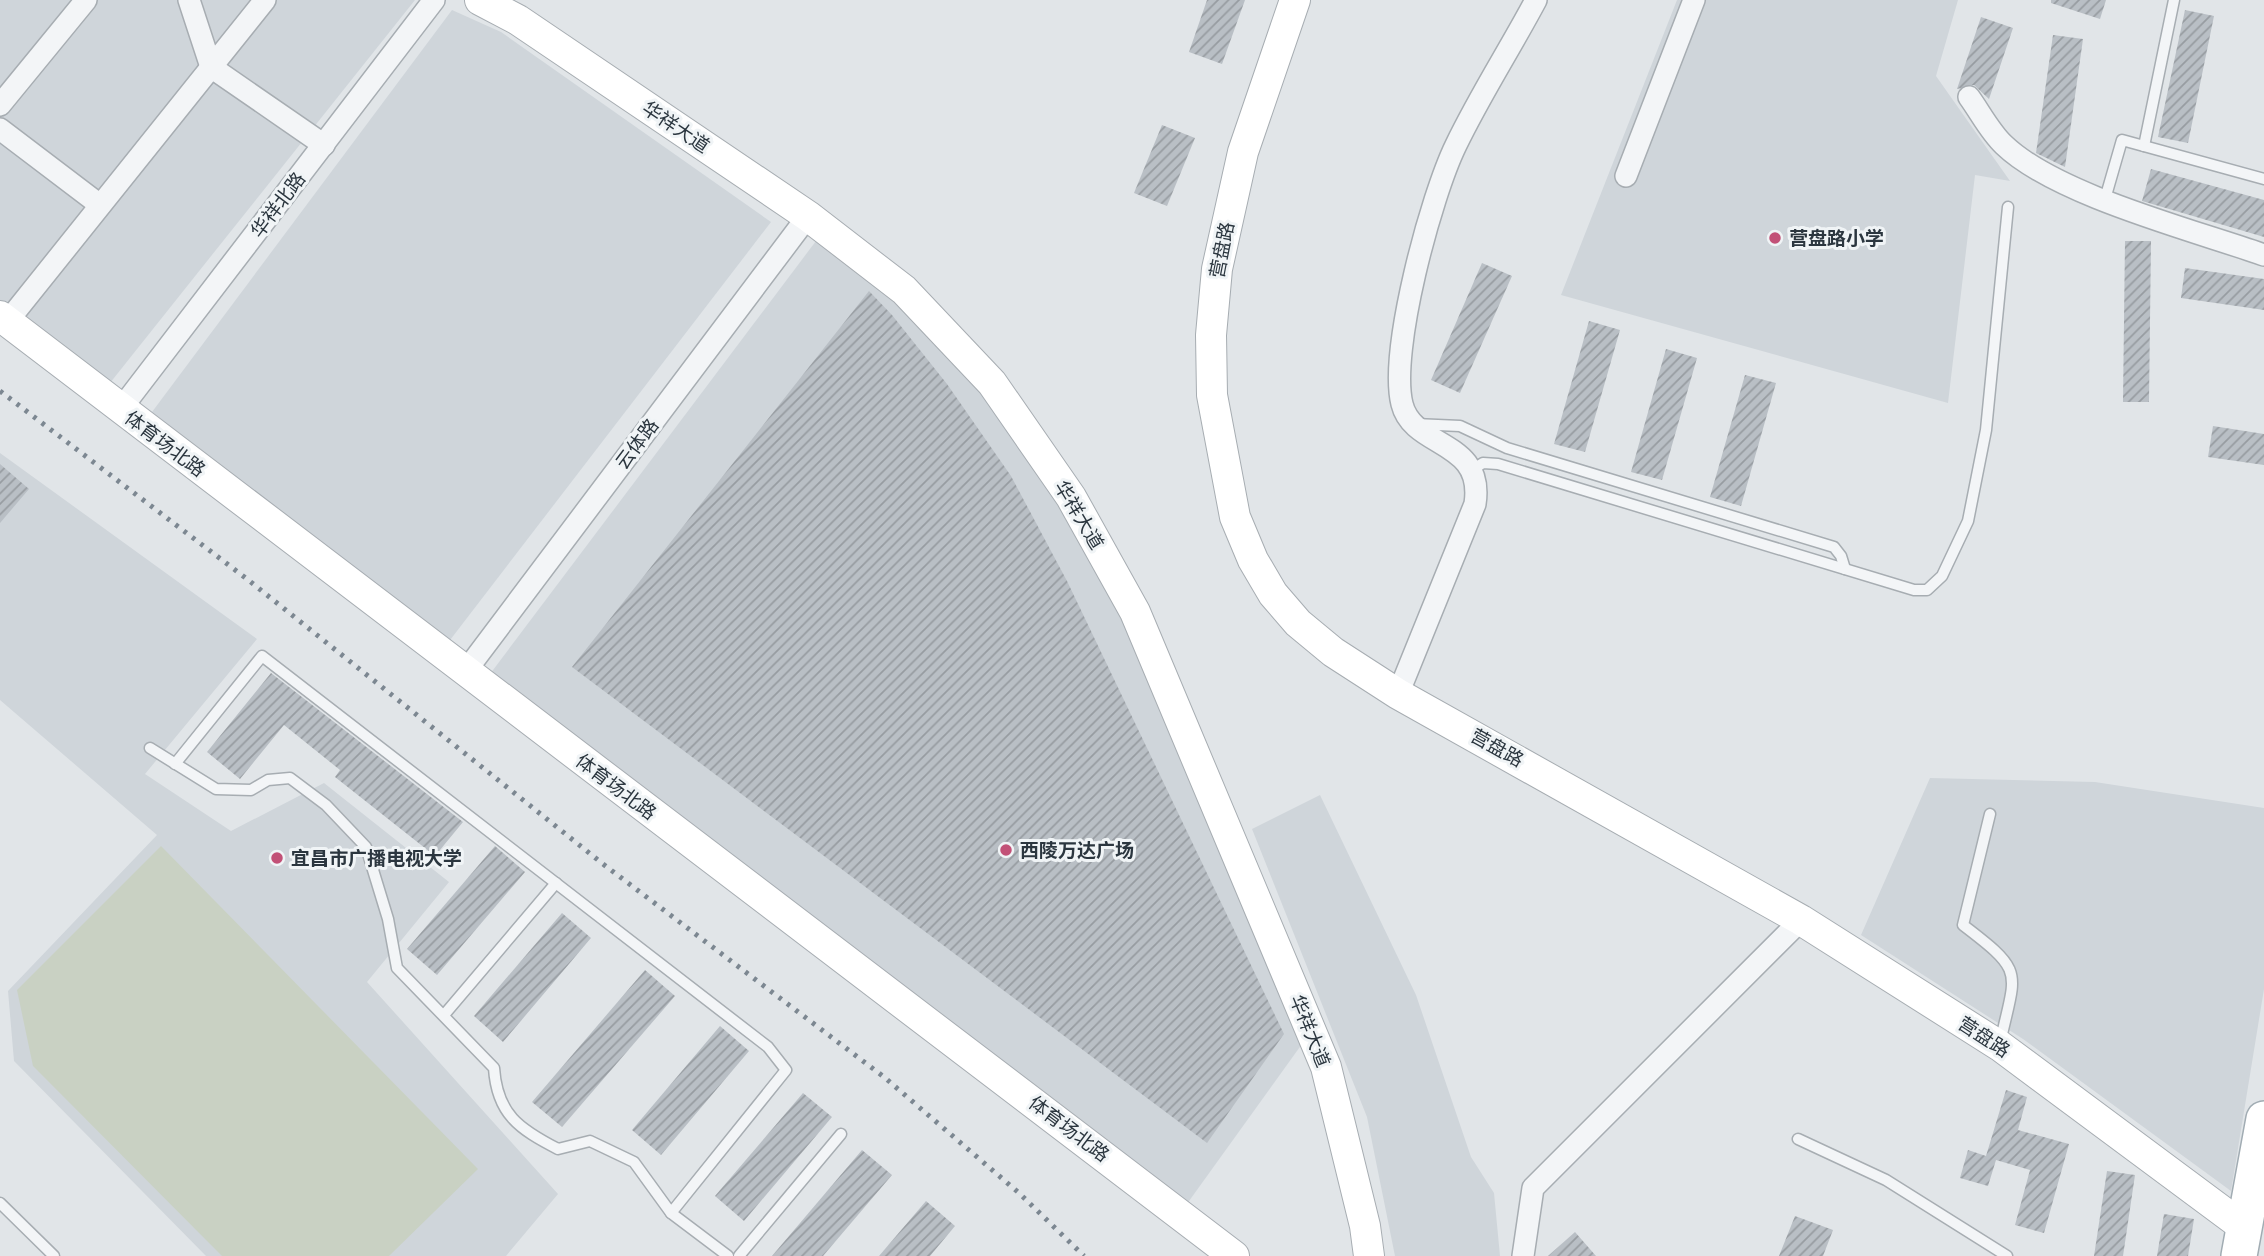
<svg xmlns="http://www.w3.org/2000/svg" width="2264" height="1256" viewBox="0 0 2264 1256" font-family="Helvetica,'Noto Sans SC',sans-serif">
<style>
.built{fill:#cfd5da}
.pitch{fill:#c9d1c3}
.building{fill:url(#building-hatch)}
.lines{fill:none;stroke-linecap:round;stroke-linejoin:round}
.lane-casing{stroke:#a7adb2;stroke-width:13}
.street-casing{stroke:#a7adb2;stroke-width:24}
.secondary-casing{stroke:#a7adb2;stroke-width:32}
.primary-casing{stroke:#a1acb3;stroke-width:38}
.lane{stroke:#f3f5f7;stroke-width:10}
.street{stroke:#f3f5f7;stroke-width:21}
.secondary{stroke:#fff;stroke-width:30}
.primary{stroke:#fff;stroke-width:35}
.rail{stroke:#7c8791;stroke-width:5;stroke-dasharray:3.5 7;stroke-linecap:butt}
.poi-dot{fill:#c25177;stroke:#f0f4f6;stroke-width:2.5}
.labels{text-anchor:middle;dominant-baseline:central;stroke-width:6;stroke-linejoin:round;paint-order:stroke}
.street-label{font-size:19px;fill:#2b363f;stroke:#f0f4f6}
.poi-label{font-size:19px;font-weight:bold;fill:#2b363f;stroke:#f0f4f6;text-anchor:start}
</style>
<defs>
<pattern id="building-hatch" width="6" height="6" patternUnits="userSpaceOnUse" patternTransform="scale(1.75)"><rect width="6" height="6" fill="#b9bfc5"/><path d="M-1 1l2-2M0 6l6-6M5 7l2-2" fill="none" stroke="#979ca1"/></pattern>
</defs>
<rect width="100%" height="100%" fill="#e1e5e8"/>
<!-- built -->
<g class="built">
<path d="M0,0H415L106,388L0,304Z"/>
<path d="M1677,0H1958L1936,76L2010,181L1975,175L1948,403L1561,295Z"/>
<path d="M452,10L501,32L771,222L447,644L152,412Z"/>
<path d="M819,237L901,294L987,387L1128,614L1302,1044L1184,1208L487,678Z"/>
<path d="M0,453L257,639L145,774L231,831L324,783L449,882L367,982L558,1194L506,1256H206L14,1061L8,991L157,835L0,700Z"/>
<path d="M1930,778L2095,782L2264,808V989L2231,1191L2023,1039L1861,935Z"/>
<path d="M1320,795L1416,995L1471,1157L1494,1193L1500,1256H1395L1367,1117L1252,829Z"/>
</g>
<!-- pitch -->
<path class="pitch" d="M161,846L478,1169L389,1256H222L33,1066L17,990Z"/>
<!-- building -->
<g class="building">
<path d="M1207,0H1245L1222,64L1189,52Z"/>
<path d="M2051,0H2106L2100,19L2051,3Z"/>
<path d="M2185,10L2214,16L2188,143L2158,137Z"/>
<path d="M1981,17L2013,28L1989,99L1974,85L1957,89Z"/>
<path d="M2053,35L2083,39L2065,167L2036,153Z"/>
<path d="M1162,125L1195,138L1167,206L1134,193Z"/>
<path d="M2151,169L2264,200V237L2142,201Z"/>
<path d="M2125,241H2151L2149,402H2123Z"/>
<path d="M1482,263L1512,276L1460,393L1431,380Z"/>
<path d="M2185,268L2264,279V310L2181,298Z"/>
<path d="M869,291L892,315L947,384L1011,476L1067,581L1284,1034L1207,1143L572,667Z"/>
<path d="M1589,321L1620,330L1585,452L1554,444Z"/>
<path d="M1666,349L1697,358L1662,480L1631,472Z"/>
<path d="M1745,375L1776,383L1741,506L1710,497Z"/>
<path d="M2213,426L2264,434V465L2208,457Z"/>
<path d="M0,464L29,489L0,523Z"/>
<path d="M271,673L463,822L435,856L335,777L340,770L284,725L240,779L207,752Z"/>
<path d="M495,846L525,872L437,975L407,949Z"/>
<path d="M562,913L591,938L503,1042L474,1016Z"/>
<path d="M645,970L675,996L562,1127L532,1102Z"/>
<path d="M720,1026L749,1051L661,1155L632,1130Z"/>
<path d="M2006,1090L2027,1097L2018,1130L2069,1144L2044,1233L2015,1225L2030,1170L1996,1160L1988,1186L1960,1178L1968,1150L1986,1156Z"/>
<path d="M803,1093L832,1117L744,1221L715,1196Z"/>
<path d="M862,1150L892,1175L823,1256H772Z"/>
<path d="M2107,1171L2135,1175L2123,1256H2094Z"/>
<path d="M926,1201L955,1226L930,1256H879Z"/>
<path d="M2164,1214L2194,1219L2188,1256H2157Z"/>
<path d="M1795,1216L1833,1230L1823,1256H1779Z"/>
<path d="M1575,1232L1596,1256H1548Z"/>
</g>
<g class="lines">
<defs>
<g id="lane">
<path d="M2144,146L2174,0"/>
<path d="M2105,199L2122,140L2264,179"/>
<path d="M1415,424L1460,426L1507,448L1834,547L1841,556L1845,569"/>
<path d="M1472,470L1483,463L1498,464L1914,590H1927L1942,576L1968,521L1986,430L2008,207"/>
<path d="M150,748L216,789L251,790L268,780L290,778L326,805L366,847L388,919L397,968L494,1068C497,1114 519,1129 558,1149L590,1141L634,1162L671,1213L728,1256"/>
<path d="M175,764L262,656L768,1047L786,1070L671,1213"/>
<path d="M1990,814L1963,925C2026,973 2016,970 2000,1043"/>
<path d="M444,1015L556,883"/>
<path d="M1798,1139L1886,1180L2007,1256"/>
<path d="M0,1203L54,1256"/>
<path d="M739,1256L841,1134"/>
</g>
<g id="street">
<path d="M189,0L211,67L324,145"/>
<path d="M1969,97C1980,112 1990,132 2004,145C2056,195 2193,230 2264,255"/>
<path d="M0,105L86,0"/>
<path d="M0,129L100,205"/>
<path d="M1626,176L1694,0"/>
<path d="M7,322L265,0"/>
<path d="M120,410L434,0"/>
<path d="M465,672L808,216"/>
<path d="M1398,694L1475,504C1485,439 1413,449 1402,404C1389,351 1431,196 1456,145C1480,95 1510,49 1536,0"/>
<path d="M1523,1256L1533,1188L1801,920"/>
</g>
<g id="secondary">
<path d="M480,0L518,20L808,216L904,290L992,383L1071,497L1135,612L1326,1067L1365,1226L1369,1256"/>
<path d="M1295,0L1243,152L1217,269L1211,335L1212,395L1235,517L1253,560L1273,594L1298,623L1333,652L1398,694L1801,920L2000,1046L2245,1228"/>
<path d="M0,316L1234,1256"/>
</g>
<path id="primary" d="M2239,1256L2264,1119"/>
</defs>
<!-- lane casing -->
<use href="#lane" class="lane-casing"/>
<!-- street casing -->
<use href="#street" class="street-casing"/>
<!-- secondary casing -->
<use href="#secondary" class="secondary-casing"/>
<!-- primary casing -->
<use href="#primary" class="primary-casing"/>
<!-- lane -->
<use href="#lane" class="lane"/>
<!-- street -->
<use href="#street" class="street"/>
<!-- secondary -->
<use href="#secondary" class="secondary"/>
<!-- primary -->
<use href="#primary" class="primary"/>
<!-- rail -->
<path class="rail" d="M0,391L247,579L603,864L884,1077L1019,1193L1084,1256"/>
</g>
<!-- markers -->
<g class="poi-dot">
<circle cx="1775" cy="238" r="7"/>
<circle cx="1006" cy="850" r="7"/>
<circle cx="277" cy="858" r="7"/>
</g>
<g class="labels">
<!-- street labels -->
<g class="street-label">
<text transform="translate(676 127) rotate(34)">华祥大道</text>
<text transform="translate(278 205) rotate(-53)">华祥北路</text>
<text transform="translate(1222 250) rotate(-79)">营盘路</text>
<text transform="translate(165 444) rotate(37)">体育场北路</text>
<text transform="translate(637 444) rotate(-53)">云体路</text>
<text transform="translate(1079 515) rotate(59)">华祥大道</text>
<text transform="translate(1497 748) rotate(29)">营盘路</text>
<text transform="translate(616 787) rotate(37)">体育场北路</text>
<text transform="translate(1310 1031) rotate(68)">华祥大道</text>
<text transform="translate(1984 1037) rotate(33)">营盘路</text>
<text transform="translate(1069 1129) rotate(37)">体育场北路</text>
</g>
<!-- poi labels -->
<g class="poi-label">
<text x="1789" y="238">营盘路小学</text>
<text x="1020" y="850">西陵万达广场</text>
<text x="291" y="858">宜昌市广播电视大学</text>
</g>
</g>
</svg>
